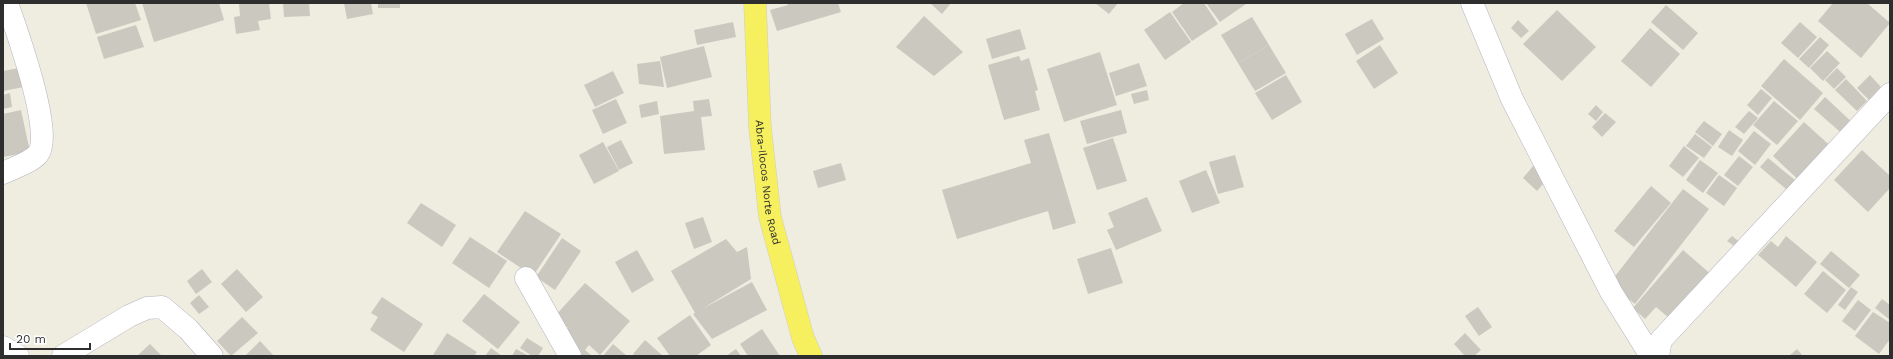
<svg xmlns="http://www.w3.org/2000/svg" width="1893" height="359" viewBox="0 0 1893 359" font-family="'Work Sans',sans-serif">
<style>
.building{fill:#cbc8bf}
.lines{fill:none;stroke-linecap:round;stroke-linejoin:round}
.minor-casing{stroke:#b4b4c1;stroke-width:23}
.major-casing{stroke:#cdcdcd;stroke-width:23}
.minor{stroke:#fff;stroke-width:22}
.major{stroke:#f6ef5e;stroke-width:22}
.labels{text-anchor:middle;dominant-baseline:central;stroke-width:3;stroke-linejoin:round;paint-order:stroke}
.street-label{font-size:11px;fill:#2e2e2e;stroke:#fff}
</style>
<rect width="100%" height="100%" fill="#efece0"/>
<!-- building -->
<g class="building">
<path d="M86,3H135L141,20L96,34Z"/>
<path d="M142,3H219L224,20L154,42Z"/>
<path d="M239,3H269L271,19L258,21L260,30L236,34L234,17L240,16Z"/>
<path d="M283,3H309L310,16L284,17Z"/>
<path d="M344,3H371L373,14L347,19Z"/>
<rect x="378" y="3" width="22" height="5"/>
<path d="M787,3H838L841,12L777,31L770,10L788,5Z"/>
<path d="M930,3H951L942,14Z"/>
<path d="M1095,3H1118L1109,14Z"/>
<path d="M1184,3H1204L1218,24L1192,41L1172,12Z"/>
<path d="M1206,3H1245L1246,4L1220,22Z"/>
<path d="M1833,3H1867L1890,23L1861,58L1818,21Z"/>
<path d="M1666,5L1698,33L1683,50L1651,22Z"/>
<path d="M1557,10L1596,47L1562,81L1523,44Z"/>
<path d="M1170,12L1191,42L1165,60L1144,30Z"/>
<path d="M924,16L963,52L934,76L896,47Z"/>
<path d="M1252,17L1269,45L1238,63L1221,35Z"/>
<path d="M1372,19L1384,39L1357,55L1345,34Z"/>
<path d="M1518,20L1529,31L1521,38L1511,28Z"/>
<path d="M733,22L736,37L697,45L694,30Z"/>
<path d="M1800,22L1817,37L1798,58L1781,43Z"/>
<path d="M136,25L144,47L104,59L97,37Z"/>
<path d="M1650,28L1680,54L1651,87L1621,61Z"/>
<path d="M1020,29L1026,49L992,59L986,39Z"/>
<path d="M1820,37L1829,45L1809,68L1799,59Z"/>
<path d="M1269,45L1286,73L1255,91L1238,63Z"/>
<path d="M1380,45L1398,73L1374,89L1356,61Z"/>
<path d="M704,46L712,77L667,88L660,57Z"/>
<path d="M1827,51L1840,63L1823,81L1810,68Z"/>
<path d="M1100,52L1117,105L1064,122L1047,69Z"/>
<path d="M1019,56L1021,61L1029,58L1038,90L1035,91L1040,110L1004,120L988,65Z"/>
<path d="M1784,59L1823,93L1800,120L1761,86Z"/>
<path d="M660,61L664,87L639,84L637,64Z"/>
<path d="M1139,63L1147,86L1116,96L1109,73Z"/>
<path d="M19,68L24,87L3,91V71Z"/>
<path d="M1837,68L1846,77L1834,89L1825,80Z"/>
<path d="M613,71L624,93L595,107L584,85Z"/>
<path d="M1286,75L1302,102L1272,120L1255,93Z"/>
<path d="M1870,75L1881,87L1869,100L1857,88Z"/>
<path d="M1846,79L1867,101L1857,111L1835,90Z"/>
<path d="M1761,89L1772,98L1758,115L1747,105Z"/>
<path d="M1147,90L1149,100L1134,104L1131,94Z"/>
<path d="M10,93L12,107L3,109V95Z"/>
<path d="M1825,97L1856,126L1846,137L1814,109Z"/>
<path d="M616,99L627,123L603,134L592,110Z"/>
<path d="M709,99L712,116L701,117L705,150L664,154L660,116L694,111L693,101Z"/>
<path d="M657,101L659,114L641,118L639,105Z"/>
<path d="M1774,101L1798,121L1777,145L1753,125Z"/>
<path d="M1596,105L1603,112L1596,121L1588,114Z"/>
<path d="M21,110L30,152L3,157V114Z"/>
<path d="M1121,110L1127,133L1087,144L1080,121Z"/>
<path d="M1749,111L1758,118L1744,134L1735,127Z"/>
<path d="M1605,113L1616,122L1602,137L1592,127Z"/>
<path d="M1704,121L1722,134L1713,146L1695,132Z"/>
<path d="M1804,122L1836,151L1804,185L1773,156Z"/>
<path d="M1729,130L1743,140L1732,156L1718,147Z"/>
<path d="M1754,131L1771,144L1755,165L1738,151Z"/>
<path d="M1049,133L1076,223L1053,230L1048,211L957,239L942,190L1031,163L1024,140Z"/>
<path d="M1695,134L1712,147L1704,158L1686,146Z"/>
<path d="M1113,138L1127,181L1097,190L1083,148Z"/>
<path d="M621,140L633,163L619,170L607,147Z"/>
<path d="M603,142L619,171L594,184L579,155Z"/>
<path d="M1684,146L1699,158L1683,177L1669,166Z"/>
<path d="M1862,150L1890,176V188L1868,212L1834,180Z"/>
<path d="M1235,155L1244,187L1218,194L1209,162Z"/>
<path d="M1739,156L1753,167L1738,186L1724,175Z"/>
<path d="M1768,158L1801,185L1793,195L1760,167Z"/>
<path d="M1700,160L1718,173L1703,193L1686,180Z"/>
<path d="M841,163L846,180L818,188L813,171Z"/>
<path d="M1535,164L1549,177L1537,191L1523,178Z"/>
<path d="M1206,170L1220,203L1192,213L1179,181Z"/>
<path d="M1719,175L1737,188L1724,206L1706,193Z"/>
<path d="M1651,186L1671,203L1634,247L1614,231Z"/>
<path d="M1683,189L1709,209L1635,304L1609,284Z"/>
<path d="M1147,197L1162,231L1116,250L1107,230L1114,227L1108,213Z"/>
<path d="M421,203L456,225L442,247L407,223Z"/>
<path d="M525,211L561,234L533,276L497,252Z"/>
<path d="M703,217L712,242L694,249L685,223Z"/>
<path d="M1732,236L1741,243L1737,248L1727,241Z"/>
<path d="M1786,236L1817,262L1796,287L1758,255L1771,241L1778,247Z"/>
<path d="M470,237L507,261L489,288L452,263Z"/>
<path d="M562,238L581,251L555,290L536,277Z"/>
<path d="M726,239L737,252L747,247L751,279L702,309L752,282L767,310L712,339L693,314L695,313L671,271Z"/>
<path d="M1111,248L1123,283L1088,294L1077,259Z"/>
<path d="M637,250L654,280L632,293L615,262Z"/>
<path d="M1683,250L1713,276L1674,322L1656,307L1645,319L1633,308Z"/>
<path d="M1831,251L1860,275L1849,288L1820,264Z"/>
<path d="M202,269L212,282L196,294L187,281Z"/>
<path d="M237,269L263,297L246,312L221,284Z"/>
<path d="M1823,271L1846,290L1827,313L1804,294Z"/>
<path d="M585,283L630,321L600,355L589,345L585,350L592,356H579L582,353L562,335L568,328L555,316Z"/>
<path d="M1851,287L1858,292L1845,310L1838,305Z"/>
<path d="M484,294L520,322L498,349L462,321Z"/>
<path d="M199,295L209,307L199,314L190,303Z"/>
<path d="M382,297L423,324L404,352L370,330L378,317L371,313Z"/>
<path d="M1882,299L1890,305V320L1875,308Z"/>
<path d="M1858,300L1871,310L1855,331L1842,321Z"/>
<path d="M1478,307L1492,327L1479,336L1465,316Z"/>
<path d="M1873,312L1890,323V339L1879,354L1855,336Z"/>
<path d="M690,315L711,345L696,356H670L657,338Z"/>
<path d="M242,317L258,333L231,356L217,341Z"/>
<path d="M762,329L780,356H748L740,344Z"/>
<path d="M447,333L477,352L474,356L433,355Z"/>
<path d="M1465,333L1481,350L1474,356H1465L1454,344Z"/>
<path d="M527,338L543,348L538,356H532L520,348Z"/>
<path d="M645,340L663,356H635L633,354Z"/>
<path d="M260,341L274,356H245Z"/>
<path d="M150,344L162,356H137Z"/>
<path d="M613,344L627,356H603Z"/>
<path d="M491,348L502,356H485Z"/>
<path d="M516,349L529,356H512Z"/>
<path d="M736,349L741,356H726Z"/>
<path d="M1797,349L1803,356H1789Z"/>
</g>
<g class="lines">
<defs>
<g id="minor">
<path d="M1472,3L1512,99L1611,292L1651,356"/>
<path d="M3,173C13,168 30,163 38,154C54,133 16,29 7,3"/>
<path d="M526,278L570,356"/>
<path d="M3,347L18,356"/>
<path d="M63,356L129,316L147,308L162,307L188,329L212,356"/>
<path d="M1658,356L1661,340L1890,94"/>
</g>
<g id="major">
<path id="s1" d="M755,3L760,127L770,217L803,338L811,356"/>
</g>
</defs>
<!-- minor casing -->
<use href="#minor" class="minor-casing"/>
<!-- major casing -->
<use href="#major" class="major-casing"/>
<!-- minor -->
<use href="#minor" class="minor"/>
<!-- major -->
<use href="#major" class="major"/>
</g>
<g class="labels">
<!-- street labels -->
<g class="street-label">
<text stroke="none"><textPath href="#s1" startOffset="180">Abra-Ilocos Norte Road</textPath></text>
</g>
</g>
<!-- border -->
<rect width="1893" height="359" fill="none" stroke="#2e2e2e" stroke-width="8"/>
<!-- scale -->
<path d="M10 343v6h80v-6" fill="none" stroke="#2e2e2e" stroke-width="2"/>
<text x="16" y="343" font-size="12" fill="#2e2e2e" stroke="#ffffff" stroke-width="3" paint-order="stroke">20 m</text>
</svg>
